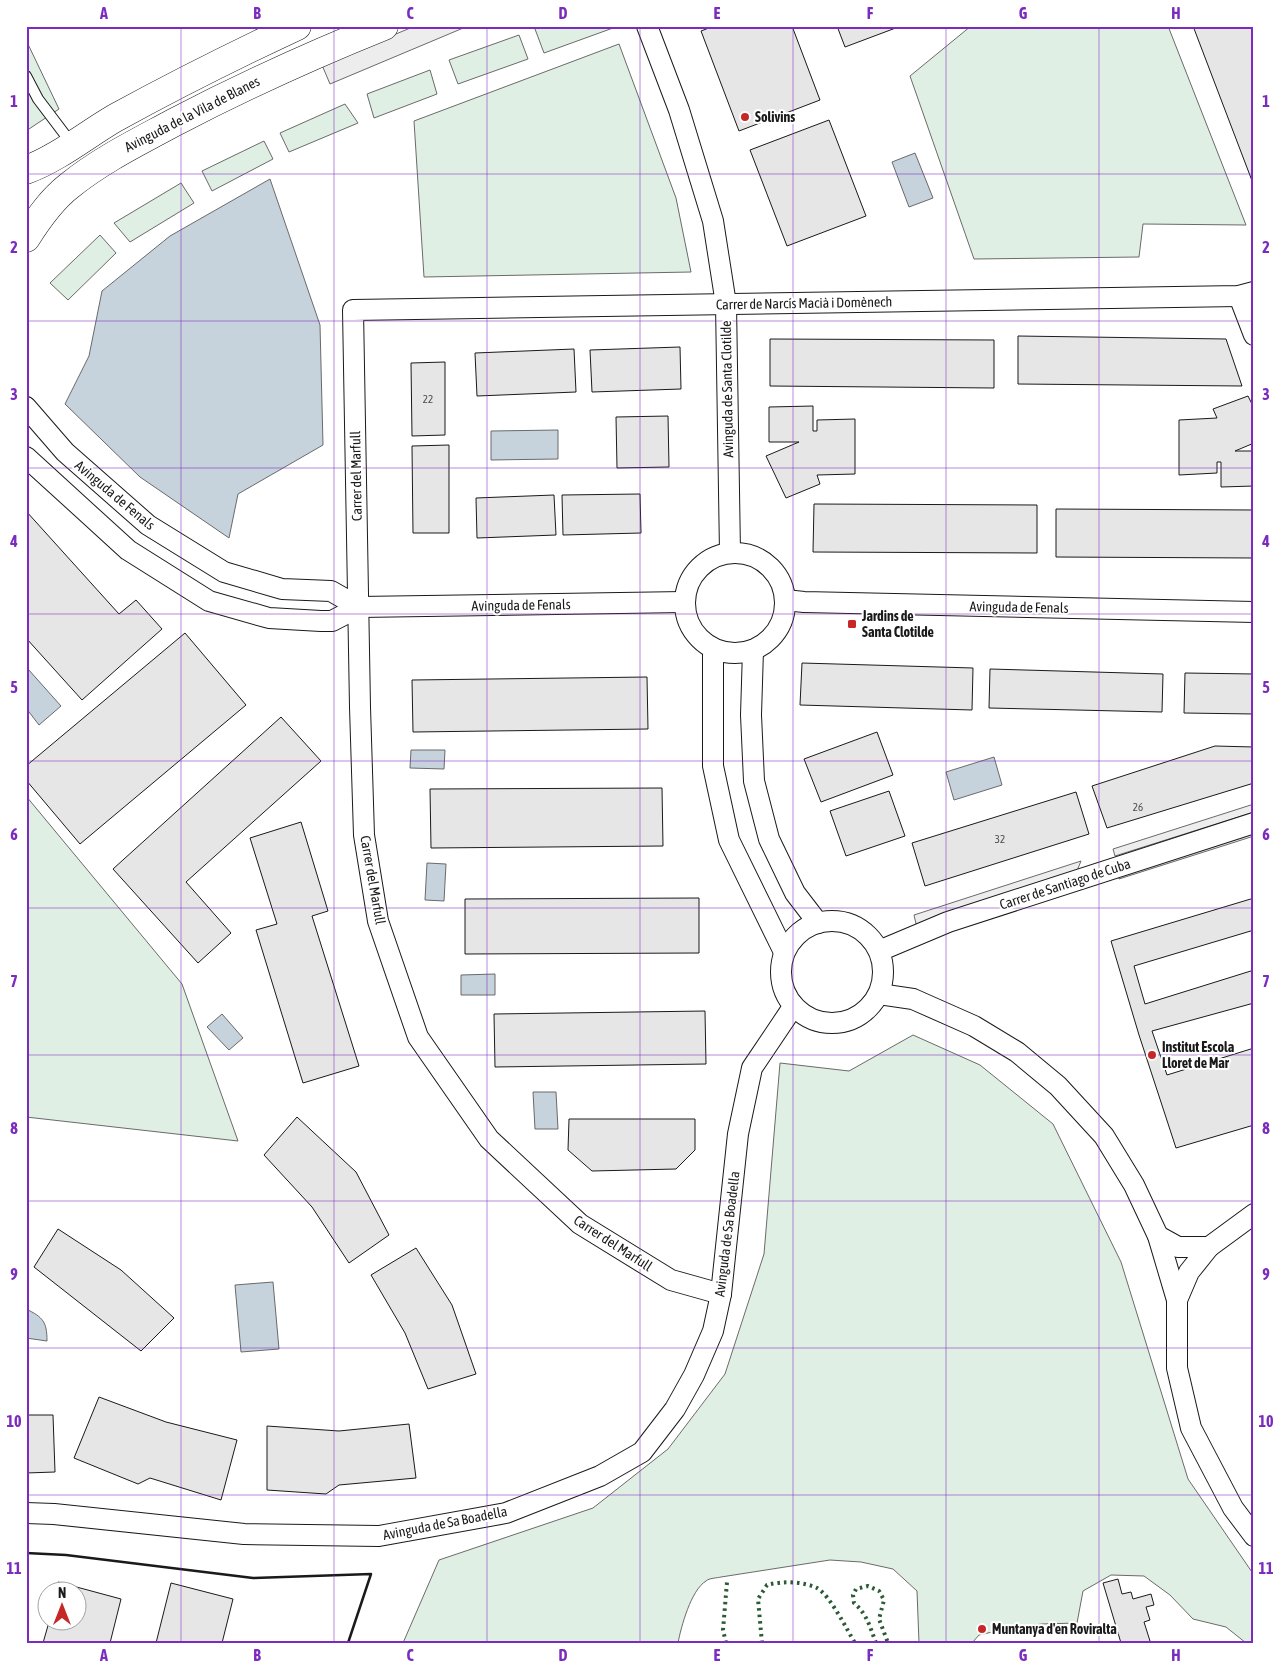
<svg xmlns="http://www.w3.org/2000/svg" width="1280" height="1669" viewBox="0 0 1280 1669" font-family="'Asap Condensed',sans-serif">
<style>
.green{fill:#e0efe3;stroke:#6a6a6a}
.parking{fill:#ededed;stroke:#6a6a6a}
.water{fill:#c6d2dc;stroke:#6a6a6a}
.building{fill:#e6e6e6;stroke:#1a1a1a}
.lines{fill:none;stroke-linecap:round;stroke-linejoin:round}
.lane-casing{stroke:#1a1a1a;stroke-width:12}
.street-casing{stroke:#1a1a1a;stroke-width:22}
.secondary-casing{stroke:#1a1a1a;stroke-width:29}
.lane{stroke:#fff;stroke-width:10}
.street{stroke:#fff;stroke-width:20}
.secondary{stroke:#fff;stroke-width:28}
.hedge{stroke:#2b5a34;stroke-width:4;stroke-dasharray:2.5 4;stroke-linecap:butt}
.wall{stroke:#1a1a1a;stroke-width:2.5}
.grid{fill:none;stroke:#7b2cbf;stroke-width:1;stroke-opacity:0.55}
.poi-dot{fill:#c62828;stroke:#fff;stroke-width:2}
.labels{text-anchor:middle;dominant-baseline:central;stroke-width:4;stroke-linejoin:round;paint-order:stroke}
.number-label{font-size:11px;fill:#4d4d4d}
.street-label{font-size:14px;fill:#1a1a1a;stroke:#fff}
.poi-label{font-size:14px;font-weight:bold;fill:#1a1a1a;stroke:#fff;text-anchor:start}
.neatline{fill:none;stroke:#7b2cbf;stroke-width:2}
.grid-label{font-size:16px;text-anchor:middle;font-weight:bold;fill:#7b2cbf}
</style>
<rect width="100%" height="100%" fill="#fff"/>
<!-- green -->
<g class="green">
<path d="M542,26H613V28L544,53L535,29Z"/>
<path d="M971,26H1168L1246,225L1143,224L1139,257L974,259L910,76Z"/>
<path d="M519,35L528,59L458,84L449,60Z"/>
<path d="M26,40L59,109L26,131Z"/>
<path d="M619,44L676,198L691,272L424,277L414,121Z"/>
<path d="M430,70L437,94L374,118L367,94Z"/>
<path d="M345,104L358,123L289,152L280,133Z"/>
<path d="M264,141L273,159L212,191L202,171Z"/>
<path d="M181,183L194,203L130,242L114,223Z"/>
<path d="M100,235L116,253L68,300L50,283Z"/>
<path d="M26,796L182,984L238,1141L26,1117Z"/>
<path d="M913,1035L980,1065L1053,1124L1121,1262L1188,1479L1254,1575V1643H1246L1226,1627L1193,1619L1170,1595L1144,1576L1111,1575L1083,1591L1077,1623L1042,1624L1010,1628L979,1635L972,1643H919L917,1591L893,1569L861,1562L830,1560L721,1577C717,1578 709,1578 706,1581C691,1590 681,1627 678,1643H403L439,1560L593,1508L668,1449L725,1374L764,1254L780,1063L849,1071Z"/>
</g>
<!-- parking -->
<g class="parking">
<path d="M415,26H468L330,84L322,65Z"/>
<path d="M1254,804V812L1115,856L1113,849Z"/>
<path d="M1254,828V836L1119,879L1117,871Z"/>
<path d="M1081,861L1074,878L917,928L914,915Z"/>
</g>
<!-- water -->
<g class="water">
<path d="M915,153L933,198L909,207L892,162Z"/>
<path d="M270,179L320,325L323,445L238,494L229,538L140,477L65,404L89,356L102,291L170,236Z"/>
<path d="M558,430V459L491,460V431Z"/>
<path d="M28,669L61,706L39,725L26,708V670Z"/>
<path d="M411,750H445L444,769L410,768Z"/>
<path d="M994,757L1002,785L954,800L946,772Z"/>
<path d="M427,863L446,864L444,901L425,900Z"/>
<path d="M495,974V995H461V975Z"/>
<path d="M222,1014L243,1038L229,1050L207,1027Z"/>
<path d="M533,1092H556L558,1129H535Z"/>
<path d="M273,1282L279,1349L241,1352L235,1285Z"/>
<path d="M26,1309C43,1317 47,1322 47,1341L26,1338Z"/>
</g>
<!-- building -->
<g class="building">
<path d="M714,26H792L820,100L739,131L701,31Z"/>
<path d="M837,26H901L845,47Z"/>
<path d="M1193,26H1254V186Z"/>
<path d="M829,120L866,216L787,246L750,150Z"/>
<path d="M1018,336L1226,339L1242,386L1018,384Z"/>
<path d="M770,339L994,340V388L770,386Z"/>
<path d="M680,347L681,389L592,392L590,350Z"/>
<path d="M574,349L576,392L477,396L475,353Z"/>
<path d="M445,362V435L412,436L411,363Z"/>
<path d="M1248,396L1254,408V443L1235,451H1254V486L1221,487V462H1217V473L1179,475V420L1217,418L1213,409Z"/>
<path d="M813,406V431H817V420L855,419V474L817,475L820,484L786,498L766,456L799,442H769V407Z"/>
<path d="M668,416L669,467L617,468L616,417Z"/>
<path d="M449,445V533H413L412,446Z"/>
<path d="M640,494L641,533L563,535L562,495Z"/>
<path d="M554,495L556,535L477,538L476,498Z"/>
<path d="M814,504L1037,505V553L813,552Z"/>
<path d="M1056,509L1254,510V558L1056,557Z"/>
<path d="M26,511L119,614L136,600L162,629L82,700L26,638Z"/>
<path d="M185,633L246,705L80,844L26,780V766Z"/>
<path d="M802,663L973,668L972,710L800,705Z"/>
<path d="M990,669L1163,674L1162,712L989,708Z"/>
<path d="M1185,673L1254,674V714L1184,713Z"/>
<path d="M647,677L648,729L413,732L412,680Z"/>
<path d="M281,717L321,761L186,882L231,933L198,963L113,869Z"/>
<path d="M877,732L893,775L821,802L804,759Z"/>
<path d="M1215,746L1254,747V783L1107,828L1092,786Z"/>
<path d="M662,788L663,846L431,848L430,789Z"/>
<path d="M889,791L905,836L846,856L830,811Z"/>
<path d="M1076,792L1089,834L925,886L912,843Z"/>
<path d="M301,822L328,911L312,916L359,1066L303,1083L256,930L277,924L250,838Z"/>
<path d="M699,898V953L465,954V899Z"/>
<path d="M1254,898V930L1134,966L1145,1004L1254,970V1003L1152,1031L1167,1075L1254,1048V1125L1176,1148L1139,1035L1111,941Z"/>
<path d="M705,1011L706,1064L495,1067L494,1014Z"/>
<path d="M297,1117L356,1172L389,1235L349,1263L312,1207L264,1155Z"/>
<path d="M569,1119H695V1150L676,1169L592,1171L568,1150Z"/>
<path d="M58,1229L121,1270L174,1318L141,1351L34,1267Z"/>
<path d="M416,1248L452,1305L476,1374L428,1389L405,1333L371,1275Z"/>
<path d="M99,1397L166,1422L237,1440L221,1500L150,1478L138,1484L74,1458Z"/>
<path d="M26,1415H53L55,1472L26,1473Z"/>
<path d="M409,1424L416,1478L339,1485L326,1494L267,1490V1426L339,1431Z"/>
<path d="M1118,1579L1122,1594L1131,1592L1133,1599L1151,1594L1154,1605L1146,1607L1150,1620L1144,1622L1150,1641L1146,1643H1121L1103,1583Z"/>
<path d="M58,1582L121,1599L110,1643H43L49,1622H78V1592H56Z"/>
<path d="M171,1583L233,1599L222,1643H156Z"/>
</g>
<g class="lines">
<defs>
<path id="lane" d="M26,76L38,99L72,144"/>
<g id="street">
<path d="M647,26L679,110L713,221L726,304L730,553"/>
<path d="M1239,296L1254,335"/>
<path d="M26,407L65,452L148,525L224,572L282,589L331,591L359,607"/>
<path d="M26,457L128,550L209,601L269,618L321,621H332L359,607L684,602"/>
<circle cx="735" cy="603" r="50"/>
<path d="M785,600L804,602L1254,612"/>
<path d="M713,649V766L729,840L784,952"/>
<path d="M753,650L751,715L754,781L769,839L795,893L818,923"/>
<circle cx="832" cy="972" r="51"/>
<path d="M879,951L948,922L1254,823"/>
<path d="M879,994L913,999L974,1026L1017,1052L1058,1086L1104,1136L1134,1185L1158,1236L1177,1300V1368L1191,1428L1233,1508L1254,1536"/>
<path d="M1158,1236L1178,1247H1209L1254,1214"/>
<path d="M721,1294L671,1280L580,1224L489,1139L418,1037L378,921L364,835L360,707L353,310L1239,296L1254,292"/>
<path d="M1177,1300L1189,1272L1209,1247"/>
<path d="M26,1513L54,1514L244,1534L379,1536L506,1513L600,1476L642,1452L675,1409L694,1375L713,1331L721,1294L738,1134L752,1068L793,1007"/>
</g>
<g id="secondary">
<path d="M26,170C58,158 86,135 115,118C175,85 235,55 297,26"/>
<path d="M26,238C38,219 51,200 69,186C101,160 138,142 173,123C242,87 312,55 384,26"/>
</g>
</defs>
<!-- lane casing -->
<use href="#lane" class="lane-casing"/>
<!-- street casing -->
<use href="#street" class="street-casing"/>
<!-- secondary casing -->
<use href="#secondary" class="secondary-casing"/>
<!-- lane -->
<use href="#lane" class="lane"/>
<!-- street -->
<use href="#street" class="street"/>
<!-- secondary -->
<use href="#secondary" class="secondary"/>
<!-- hedge -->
<g class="hedge">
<path d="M726,1643L723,1630L727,1582"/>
<path d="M762,1643L758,1599L767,1585C782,1581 802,1581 817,1588C830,1595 847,1630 855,1643"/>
<path d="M876,1643C870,1627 867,1614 854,1603L853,1595L856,1589L868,1586L879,1591L884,1600L879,1619L888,1643"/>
</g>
<!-- wall -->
<path class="wall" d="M26,1553L66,1555L253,1578L371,1574L348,1643"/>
</g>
<!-- grid -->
<path class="grid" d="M181,26V1643M334,26V1643M487,26V1643M640,26V1643M793,26V1643M946,26V1643M1099,26V1643M26,174H1254M26,321H1254M26,468H1254M26,614H1254M26,761H1254M26,908H1254M26,1055H1254M26,1201H1254M26,1348H1254M26,1495H1254"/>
<!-- markers -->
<g class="poi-dot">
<circle cx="745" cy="117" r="5"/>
<rect x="847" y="619" width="10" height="10" rx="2.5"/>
<circle cx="1152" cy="1055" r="5"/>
<circle cx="982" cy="1629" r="5"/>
</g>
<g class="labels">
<!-- number labels -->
<g class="number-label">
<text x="428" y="399">22</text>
<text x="1138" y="807">26</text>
<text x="1000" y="839">32</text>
</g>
<!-- street labels -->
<g class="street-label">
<text transform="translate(192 114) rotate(-27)">Avinguda de la Vila de Blanes</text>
<text transform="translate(804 303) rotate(-1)">Carrer de Narcís Macià i Domènech</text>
<text transform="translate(727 389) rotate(-91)">Avinguda de Santa Clotilde</text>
<text transform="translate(356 476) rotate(-91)">Carrer del Marfull</text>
<text transform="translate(115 495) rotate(40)">Avinguda de Fenals</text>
<text transform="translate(521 605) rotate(-1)">Avinguda de Fenals</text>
<text transform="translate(1019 607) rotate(1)">Avinguda de Fenals</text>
<text transform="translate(373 880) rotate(80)">Carrer del Marfull</text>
<text transform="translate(1065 884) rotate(-18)">Carrer de Santiago de Cuba</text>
<text transform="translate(727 1234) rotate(-83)">Avinguda de Sa Boadella</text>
<text transform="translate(613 1243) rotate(33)">Carrer del Marfull</text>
<text transform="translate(445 1523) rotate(-11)">Avinguda de Sa Boadella</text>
</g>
<!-- poi labels -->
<g class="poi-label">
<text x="755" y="117">Solivins</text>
<text x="862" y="616">Jardins de<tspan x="862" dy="16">Santa Clotilde</tspan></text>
<text x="1162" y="1047">Institut Escola<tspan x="1162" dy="16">Lloret de Mar</tspan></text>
<text x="992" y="1629">Muntanya d'en Roviralta</text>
</g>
</g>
<!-- border -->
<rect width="1280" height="1669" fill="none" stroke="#ffffff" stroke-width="55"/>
<!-- north arrow -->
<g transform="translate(62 1606)"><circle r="24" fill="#ffffff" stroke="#a3a3a3"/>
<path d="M0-4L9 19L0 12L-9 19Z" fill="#c62828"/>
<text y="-8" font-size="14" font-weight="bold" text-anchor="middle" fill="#1a1a1a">N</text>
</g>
<rect x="28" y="28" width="1224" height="1614" class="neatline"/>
<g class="grid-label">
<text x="104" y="19">A</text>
<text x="257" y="19">B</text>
<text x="410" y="19">C</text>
<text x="563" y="19">D</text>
<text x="717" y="19">E</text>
<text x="870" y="19">F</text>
<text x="1023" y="19">G</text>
<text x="1176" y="19">H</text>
<text x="14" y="107">1</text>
<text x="1266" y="107">1</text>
<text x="14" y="253">2</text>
<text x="1266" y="253">2</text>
<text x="14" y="400">3</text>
<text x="1266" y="400">3</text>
<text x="14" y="547">4</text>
<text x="1266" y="547">4</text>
<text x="14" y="693">5</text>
<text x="1266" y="693">5</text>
<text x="14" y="840">6</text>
<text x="1266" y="840">6</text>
<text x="14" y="987">7</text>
<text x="1266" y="987">7</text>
<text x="14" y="1134">8</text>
<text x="1266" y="1134">8</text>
<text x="14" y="1280">9</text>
<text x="1266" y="1280">9</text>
<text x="14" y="1427">10</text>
<text x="1266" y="1427">10</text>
<text x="14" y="1574">11</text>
<text x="1266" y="1574">11</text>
<text x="104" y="1661">A</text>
<text x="257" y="1661">B</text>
<text x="410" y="1661">C</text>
<text x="563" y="1661">D</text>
<text x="717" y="1661">E</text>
<text x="870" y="1661">F</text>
<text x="1023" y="1661">G</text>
<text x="1176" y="1661">H</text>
</g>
</svg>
